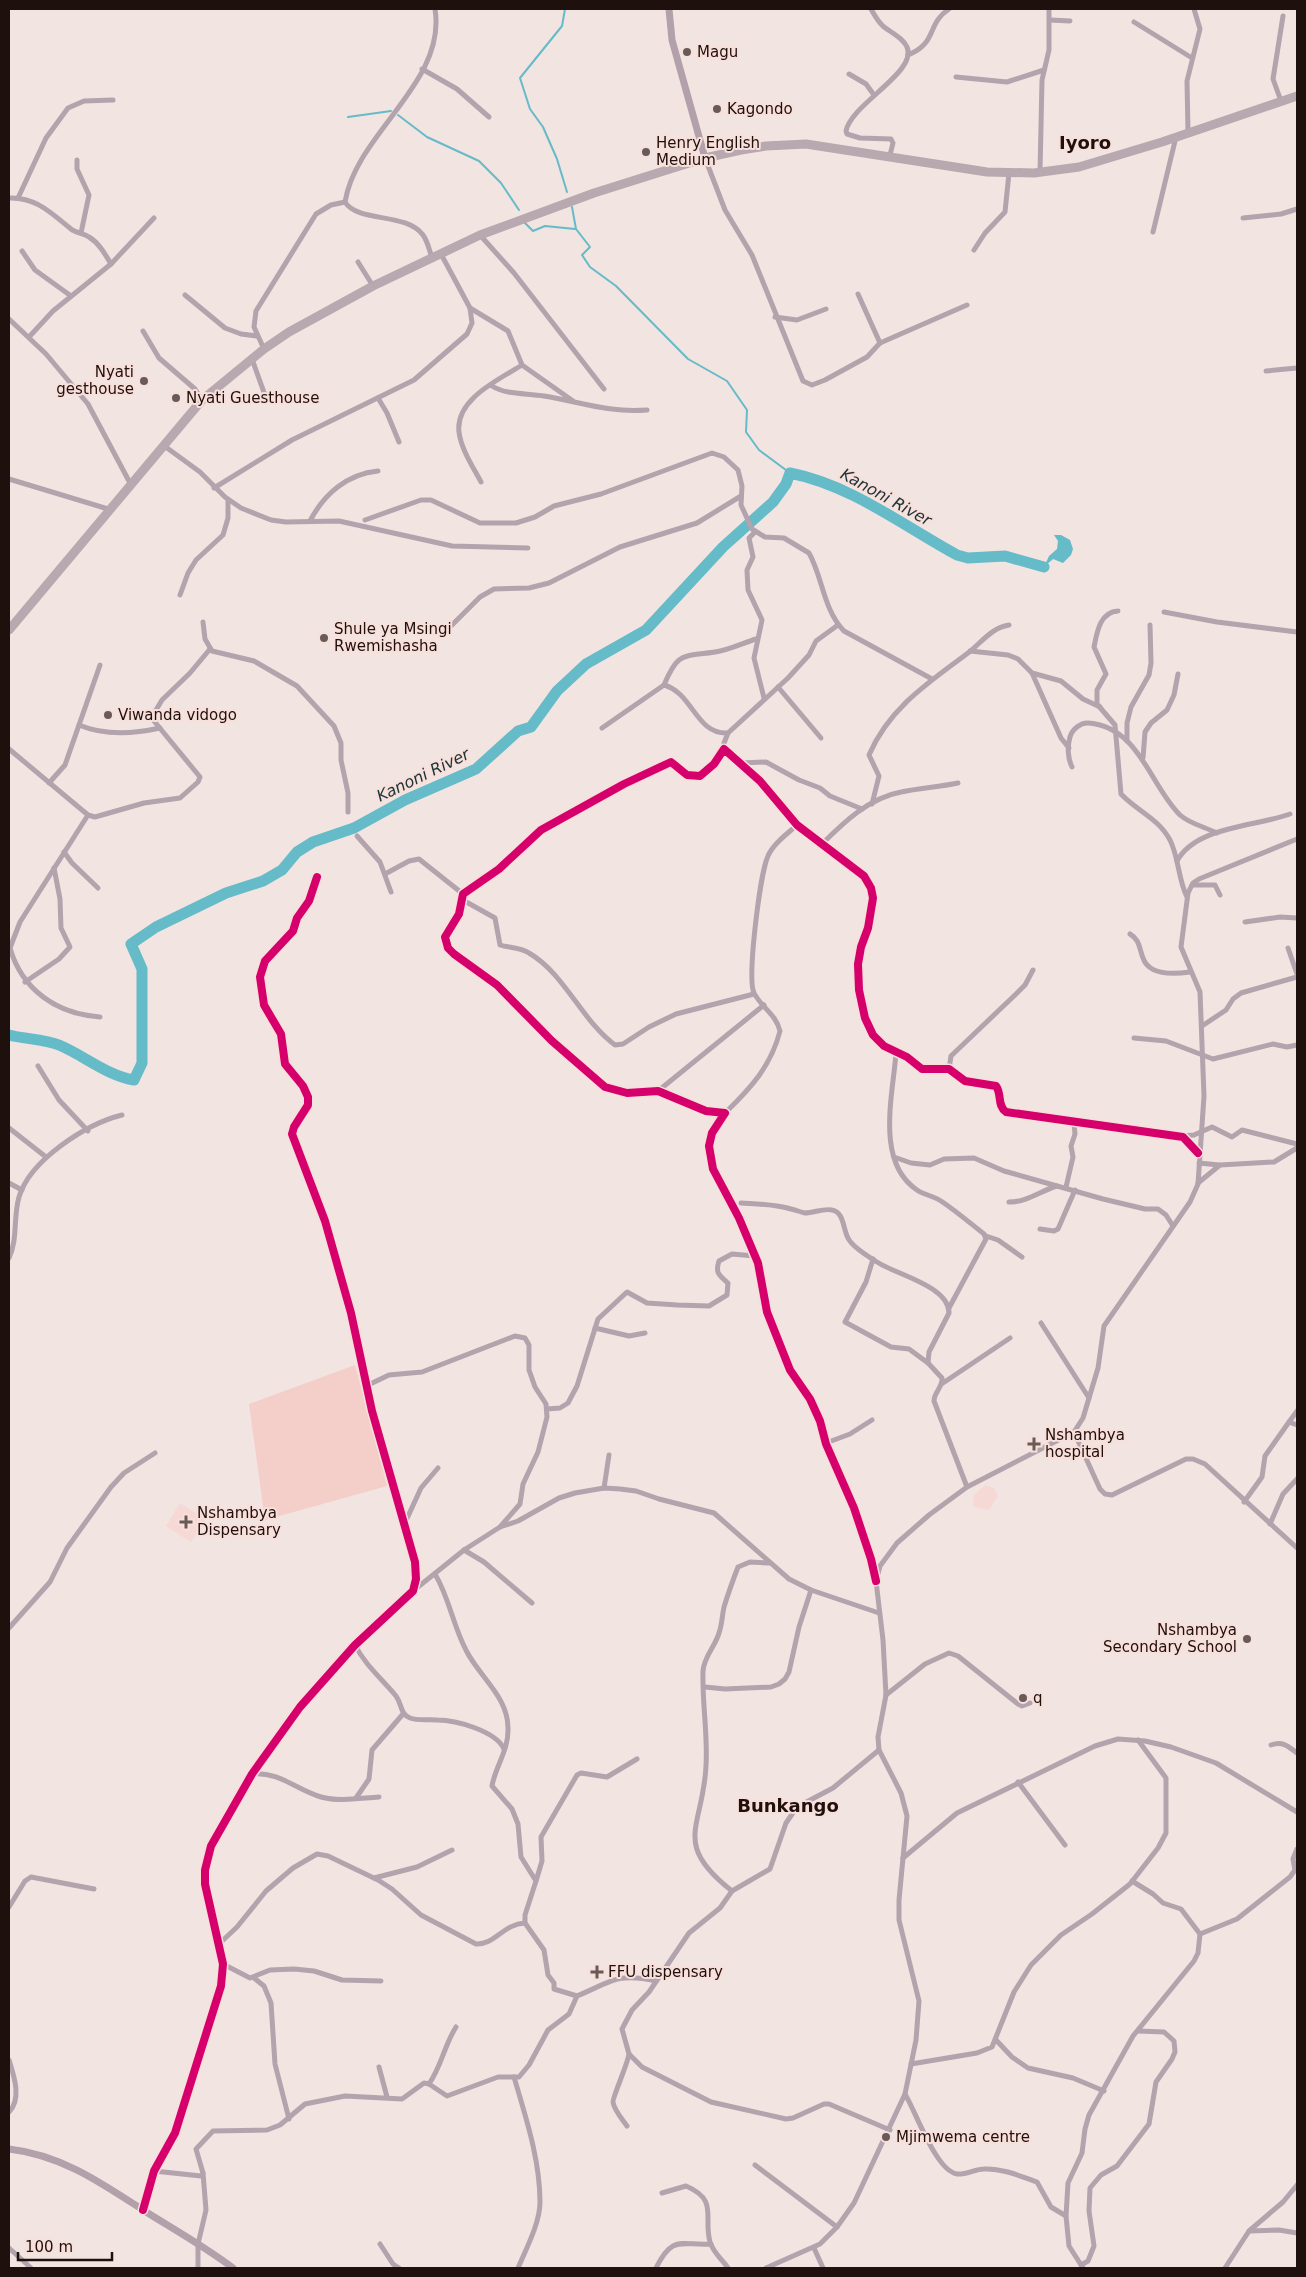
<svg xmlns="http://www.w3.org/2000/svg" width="1306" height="2277" viewBox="0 0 1306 2277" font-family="'DejaVu Sans',sans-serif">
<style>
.built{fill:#f6d9d4}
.green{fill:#f4cec8}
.water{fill:#65bbc7}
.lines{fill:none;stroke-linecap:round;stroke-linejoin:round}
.stream{stroke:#65bbc7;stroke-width:2}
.river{stroke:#65bbc7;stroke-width:11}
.street{stroke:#b2a3ad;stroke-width:5}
.secondary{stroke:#b2a0ab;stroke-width:7}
.highway{stroke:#b8a8af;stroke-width:9}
.cycleway-casing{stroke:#f9dfda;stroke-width:11}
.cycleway{stroke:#d6006c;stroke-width:8}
.poi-dot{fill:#685a57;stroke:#f9dfda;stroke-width:2}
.labels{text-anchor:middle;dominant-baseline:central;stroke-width:4;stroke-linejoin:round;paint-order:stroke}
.poi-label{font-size:15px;fill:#1e100d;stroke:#f9dfda;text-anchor:start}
.water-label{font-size:16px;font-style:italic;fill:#193438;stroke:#f9dfda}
.quarter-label{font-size:18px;font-weight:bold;fill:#1e100d;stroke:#f9dfda}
</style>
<rect width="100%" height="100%" fill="#f2e4e1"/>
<!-- built -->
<g class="built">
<path d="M985,1485L994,1488L998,1496L989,1510L973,1506L974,1495Z"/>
<path d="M180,1503L205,1519L191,1542L166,1526Z"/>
</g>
<!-- green -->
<path class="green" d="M355,1365L387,1486L265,1520L249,1404Z"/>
<!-- water -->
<path class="water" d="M1054,535H1061L1070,540L1073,549L1071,555L1063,563L1053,559L1044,567L1049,556L1057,549L1058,541Z"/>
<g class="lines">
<!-- stream -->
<g class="stream">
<path d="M565,9L562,26L520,78L530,109L543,127L557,159L567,192"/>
<path d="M398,115L427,137L479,161L501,183L519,210"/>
<path d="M348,117L391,111"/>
<path d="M572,207L576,229L590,247L582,255L590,267L616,286L688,359L727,381L747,410L746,432L759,450L790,473"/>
<path d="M525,223L533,231L545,226L575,229"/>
</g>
<!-- river -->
<path class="river" d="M9,1035C24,1039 45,1039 59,1045C85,1056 106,1075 134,1080L142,1063V969L131,944L156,927L226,893L263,881L282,870L297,852L313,842L354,828L405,800L476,769L518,731L531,727L557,691L586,664L646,630L723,547L773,502L786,484L790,473C851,485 902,525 957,555L968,558L1005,556L1044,567"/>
<!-- street -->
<g class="street">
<path d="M871,9C875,16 878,22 884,27C892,33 903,38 907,47C918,72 851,104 846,131L847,134L860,138L891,139L893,143L890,155"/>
<path d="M1050,20L1070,21"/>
<path d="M1134,22L1192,58"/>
<path d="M908,55C938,43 926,24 949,9"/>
<path d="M422,69L457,89L489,117"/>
<path d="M849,74L866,84L874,95"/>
<path d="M956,77L1007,82L1044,70"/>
<path d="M1281,101L1273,79L1283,16"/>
<path d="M1188,132L1187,81L1200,29L1194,9"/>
<path d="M705,158L725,210L752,255L803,381L812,385L825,380L867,357L880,343L967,305"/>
<path d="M77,160V169L89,195L81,233"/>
<path d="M1040,172L1042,80L1049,50V9"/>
<path d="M9,198C36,197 51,213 71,229C76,233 83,233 89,237C99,243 105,254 111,264"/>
<path d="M18,198L46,138L68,108L84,101L113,100"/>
<path d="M1243,218L1281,214L1297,209"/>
<path d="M1153,232L1176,137"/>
<path d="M480,235L514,273L604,389"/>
<path d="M974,250L985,233L1005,212L1009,173"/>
<path d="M22,251L35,270L71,296"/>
<path d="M441,254L470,308L508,331L522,365L573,401"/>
<path d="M432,257C429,250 428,242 423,235C406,212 358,223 345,202C356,133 447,83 435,9"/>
<path d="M358,262L373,286"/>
<path d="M858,294L880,343"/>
<path d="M185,295L225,328L241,334L257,336"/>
<path d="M775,317L797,320L826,309"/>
<path d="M9,319L46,354L88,404L130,483"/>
<path d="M143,331L159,358L195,389L202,400"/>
<path d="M29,337L53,311L111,264L154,218"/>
<path d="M264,349L254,327L256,311L316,214L331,205L345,202"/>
<path d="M252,359L266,398"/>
<path d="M1266,371L1297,368"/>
<path d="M492,386C506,395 527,393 544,396C581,402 608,413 647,410"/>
<path d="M378,398L387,413L399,442"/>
<path d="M163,445L200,472L225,497L241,508L271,520L286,522L339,521L452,546L528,548"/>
<path d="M9,479L108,509"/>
<path d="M481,482C473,467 461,449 459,432C455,399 500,379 522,365"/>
<path d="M214,488L292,440L414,380L467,334L472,323L470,308"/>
<path d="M365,520L421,500H431L480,523H516L535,517L554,506L601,494L712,453L724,457L738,470L742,486L741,505L752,529L765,537L784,538L809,553C823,578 823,609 844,631L932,679"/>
<path d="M310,521C324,494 347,474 378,471"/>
<path d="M755,532L749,538L753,557L747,570L748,590L762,620L754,658L764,698"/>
<path d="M180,595L188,573L196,560L223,535L228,518V500"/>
<path d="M1118,611C1100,612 1097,632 1094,647L1106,674L1097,690V704L1115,725L1121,794C1137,811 1158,818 1170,840C1179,858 1178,879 1187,897"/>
<path d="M1164,612L1217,622L1297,632"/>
<path d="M203,622L205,639L212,651L254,661L297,686L334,726L341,743V760L348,793V812"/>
<path d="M451,626L480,597L494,589L529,588L549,583L620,547L697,523L741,496"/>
<path d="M970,651L1008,655L1018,659L1032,673L1061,681L1083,699L1100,707"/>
<path d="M1032,673L1061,738L1069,748"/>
<path d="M664,685C678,651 683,657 715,652C729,650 743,643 756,639"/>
<path d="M778,687L821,738"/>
<path d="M79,725C105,736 133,734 160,728"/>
<path d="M602,728L664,685C693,693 696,735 728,733"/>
<path d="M1127,741V723L1131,707L1149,675L1151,663L1150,625"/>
<path d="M9,749L88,815L95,817L144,803L180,798L198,782L200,777L154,721L153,715L162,700L190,673L210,649"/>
<path d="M724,749V743L728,733L788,678L809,655L816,641L838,625"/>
<path d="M1143,758L1145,732L1151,723L1167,710L1174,695L1178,674"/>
<path d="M741,763L766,762L799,780L820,788L830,796L862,809"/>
<path d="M1072,767C1068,759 1067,747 1070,737C1072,729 1081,722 1089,723C1140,728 1149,784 1180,815C1190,824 1205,827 1217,833"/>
<path d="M49,783L65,765L100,665"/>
<path d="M872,804L879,776L869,755C889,708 929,682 968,653C982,642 991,628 1009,625"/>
<path d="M88,815L20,922L10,948C22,990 57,1014 100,1017"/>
<path d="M357,836L380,862L391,892"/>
<path d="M822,844C844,822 869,798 901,792C920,788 939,787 958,783"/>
<path d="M64,852L72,863L98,888"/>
<path d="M1177,861C1196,826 1255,827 1290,814"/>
<path d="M385,874L409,861L419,859L463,894"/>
<path d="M1192,885H1215L1220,895"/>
<path d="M461,899L495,918L500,945C509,948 520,947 529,953C565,974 581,1020 615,1045L623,1044L649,1027L676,1014L754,994"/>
<path d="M1245,922L1280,917L1297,918"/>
<path d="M1130,934C1140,940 1139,948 1143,958C1149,976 1176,974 1190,972"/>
<path d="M1288,948L1297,974"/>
<path d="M25,982L59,959L70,947L61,928L60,899L54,868"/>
<path d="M1202,1026L1226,1010L1233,999L1241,993L1297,977"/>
<path d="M1134,1038L1166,1041L1213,1059L1273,1044L1287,1047L1297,1045"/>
<path d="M896,1053C893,1095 875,1162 917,1190C924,1195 934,1196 941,1201C956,1211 970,1223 984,1234L986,1239L949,1308"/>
<path d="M38,1066L59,1100L88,1131"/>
<path d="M949,1069L951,1056L1016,994L1025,985L1033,970"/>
<path d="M658,1091L764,1005"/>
<path d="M725,1113C751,1088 771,1066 780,1031C776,1014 761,1007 754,993C747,978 760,873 768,856C773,844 787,834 797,825"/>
<path d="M9,1128L46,1157"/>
<path d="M1182,1136L1194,1135L1212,1127L1232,1137L1242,1130L1297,1144"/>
<path d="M894,1157L911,1163L930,1165L944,1159L974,1158L1004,1171L1103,1199L1145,1209H1158L1166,1215L1173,1226"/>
<path d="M1199,1163L1219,1165"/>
<path d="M9,1183L22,1190"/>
<path d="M1198,1183L1220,1165L1274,1162L1297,1148"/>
<path d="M1066,1187L1073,1157L1071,1146L1075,1134L1074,1123"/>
<path d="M1009,1202C1027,1202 1040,1191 1057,1186"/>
<path d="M741,1203C757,1204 775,1204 791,1209C796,1210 800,1212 805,1213C814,1213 823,1208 832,1210C844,1212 843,1229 848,1238C852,1247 869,1257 877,1262C897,1275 949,1286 949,1313L929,1352L928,1363L942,1378C943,1387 934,1392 934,1401L967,1487"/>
<path d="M1040,1229L1054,1231L1058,1229L1075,1190"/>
<path d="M986,1236L998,1240L1022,1257"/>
<path d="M9,1258C18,1239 13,1218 19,1197C30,1160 86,1124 122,1115"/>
<path d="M873,1259L866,1282L845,1322L891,1347L909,1349L928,1363"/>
<path d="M1041,1323L1089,1398"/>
<path d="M595,1328L629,1336L645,1333"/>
<path d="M943,1383L1010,1338"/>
<path d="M366,1386L389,1375L422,1372L515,1336L525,1338L529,1345V1370L535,1387L546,1404L547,1417L538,1452L523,1484L520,1504L500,1527"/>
<path d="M547,1409L560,1408L568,1403L577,1386L598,1319L627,1292L647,1303L677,1305L709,1306L727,1295L728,1283C719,1275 715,1273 719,1261L732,1254L754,1256"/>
<path d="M1289,1422L1297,1411"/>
<path d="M1074,1432L1100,1489L1105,1494L1112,1495L1186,1459H1193L1205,1464L1297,1548"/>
<path d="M826,1443L850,1434L872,1420"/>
<path d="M604,1488L609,1455"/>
<path d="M1244,1502L1262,1477L1265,1456L1289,1422L1297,1425"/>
<path d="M1270,1524L1283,1494L1297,1479"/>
<path d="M404,1525L421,1488L438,1468"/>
<path d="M464,1550L484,1562L532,1603"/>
<path d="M435,1574C450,1599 453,1627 467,1652C480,1677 508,1697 508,1728C509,1750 495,1767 492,1786L512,1809L518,1824L521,1857L536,1881L525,1915V1923L544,1950L548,1975L554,1983V1989L577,1996C611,1982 617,1972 656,1981"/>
<path d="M876,1581L871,1559L854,1508L826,1444L820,1421L810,1399L790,1370L767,1312L758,1263L739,1218L713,1169L709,1146L712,1133L725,1113L706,1111L658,1091L627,1093L605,1087L552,1041L497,985L454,954L448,948L445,937L459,914L463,894L499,869L541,830L624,784L671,762L687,775L700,776L714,764L724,749L760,781L797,825L864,876L871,888L873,898L868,928L861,947L858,964L859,990L865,1018L873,1035L884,1046L907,1057L922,1069H949L965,1081L996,1086C1002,1094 997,1106 1006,1112L1183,1137L1198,1153"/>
<path d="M413,1591L464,1550L500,1527L518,1521L559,1498L575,1493L604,1488L620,1489L636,1491L659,1499L714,1513L789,1579L811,1590L879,1613"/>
<path d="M9,1628L50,1582L67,1548L111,1487L124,1473L155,1453"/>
<path d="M355,1645C365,1665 382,1679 396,1696C402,1704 400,1714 410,1718C418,1721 428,1719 437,1720C456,1720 496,1731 504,1749"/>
<path d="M705,1687L725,1689L771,1687L779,1684L785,1679L789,1672L799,1627L811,1590"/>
<path d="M886,1695L925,1664L949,1653L958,1656L1018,1704L1022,1706L1030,1703"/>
<path d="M1271,1745C1283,1741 1288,1746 1297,1753"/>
<path d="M879,1750L833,1788L797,1807L786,1823L770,1869L732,1891L720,1908L689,1933L649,1992L632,2010L622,2029L629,2054L642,2067L711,2102L786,2119L793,2118L824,2104H829L890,2130"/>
<path d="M252,1774C278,1771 297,1790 321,1797C339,1802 361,1798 379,1797"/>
<path d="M1018,1782L1065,1845"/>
<path d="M356,1798L369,1779L372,1750L403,1714"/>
<path d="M903,1858L957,1813L1095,1746L1118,1739L1145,1741L1171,1747L1216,1763L1297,1812"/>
<path d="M374,1878L417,1867L452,1850"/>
<path d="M536,1881L542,1861L541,1837L577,1775L581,1773L607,1777L637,1759"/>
<path d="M732,1891C671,1843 703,1828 706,1766C708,1735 702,1703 703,1671C704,1656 715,1647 719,1633C722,1625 722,1616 724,1607C728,1594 733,1580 738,1567L750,1562L769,1563"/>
<path d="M9,1907L25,1881L31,1877L94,1889"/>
<path d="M1200,1934L1237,1919L1290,1877L1295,1870L1293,1859L1297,1849"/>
<path d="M219,1944L237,1927L266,1891L293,1868L317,1854L328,1856L378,1880L392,1889L421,1915L476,1944C495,1945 503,1924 525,1923"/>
<path d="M223,1964L250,1978L270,1970L294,1969L314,1971L342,1980L381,1981"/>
<path d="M254,1978L264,1986L271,2003L275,2064L289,2119"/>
<path d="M996,2040L1012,2057L1028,2068L1073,2078L1104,2091"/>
<path d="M9,2060C14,2076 22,2099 9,2112"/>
<path d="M911,2064L977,2053L992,2047L1014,1992L1031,1965L1061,1935L1092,1914L1130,1884L1158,1848L1166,1833V1778L1138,1740"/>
<path d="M379,2067L387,2097"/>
<path d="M514,2077C526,2118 540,2160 540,2202C540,2223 526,2249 518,2268"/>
<path d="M429,2084C442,2065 444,2046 456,2027"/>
<path d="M905,2094C916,2112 936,2171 957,2174C966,2175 975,2169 984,2169C1002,2168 1020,2176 1037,2182L1051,2207L1066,2216L1069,2246L1083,2268"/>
<path d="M627,2126C622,2119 614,2110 613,2102C612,2099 628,2063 629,2054"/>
<path d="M755,2165L837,2227"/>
<path d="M154,2171L201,2176L203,2173L196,2149L213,2131L267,2130L280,2125L305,2104L345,2096L402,2099L424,2083L429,2084L447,2096L498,2077H519L529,2065L548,2030L569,2014L577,1996"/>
<path d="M662,2193L686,2186C719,2200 703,2217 710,2242C714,2254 722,2259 728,2268"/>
<path d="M143,2210L154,2171L175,2133L221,1986L223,1964L205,1884V1870L211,1846L252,1774L300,1707L355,1645L413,1591L416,1579L415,1562L372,1411L351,1313L325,1221L292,1134L294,1127L308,1105V1097L303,1086L285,1064L281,1034L264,1005L260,977L265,961L293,931L297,918L309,901L317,877"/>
<path d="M1066,2216L1068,2183L1082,2153L1085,2129L1089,2115L1133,2036L1194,1961L1198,1953L1200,1934L1181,1909L1163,1903L1153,1894L1132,1881"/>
<path d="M1249,2231L1279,2230L1297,2233"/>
<path d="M380,2244L393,2264L399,2268"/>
<path d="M9,2248L31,2268"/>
<path d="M814,2248L823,2268"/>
<path d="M1081,2265L1088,2261L1094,2246L1089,2211L1090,2188L1101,2175L1117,2166L1149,2124L1156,2082L1172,2059L1175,2052L1174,2041L1164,2032L1138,2031"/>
<path d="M198,2268V2244L206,2210L203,2173"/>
<path d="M656,2268C673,2234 681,2246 711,2244"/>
<path d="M766,2268L820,2244L837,2227L854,2203L905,2094L916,2040L919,2001L899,1920V1900L907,1816L901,1793L879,1750L878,1737L886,1695L883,1640L876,1581L880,1566L897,1543L929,1515L967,1487L1074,1432L1083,1418L1098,1368L1104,1326L1190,1202L1198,1184L1204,1096L1200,992L1181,947L1188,893L1193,883L1199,879L1297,839"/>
<path d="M1225,2268L1249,2231L1283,2202L1297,2185"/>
</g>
<!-- secondary -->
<g class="secondary">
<path d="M669,9L672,40L705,158"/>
<path d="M9,2149C61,2155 100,2182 143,2210C173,2229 204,2246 233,2268"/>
</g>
<!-- highway -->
<path class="highway" d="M9,630L202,400L264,349L289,332L373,286L480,235L594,193L705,158L741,150L766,146L806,144L987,172L1034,173L1079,167L1162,142L1297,96"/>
<defs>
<g id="cycleway">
<path d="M876,1581L871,1559L854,1508L826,1444L820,1421L810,1399L790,1370L767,1312L758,1263L739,1218L713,1169L709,1146L712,1133L725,1113L706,1111L658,1091L627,1093L605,1087L552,1041L497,985L454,954L448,948L445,937L459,914L463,894L499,869L541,830L624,784L671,762L687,775L700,776L714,764L724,749L760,781L797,825L864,876L871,888L873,898L868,928L861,947L858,964L859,990L865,1018L873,1035L884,1046L907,1057L922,1069H949L965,1081L996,1086C1002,1094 997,1106 1006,1112L1183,1137L1198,1153"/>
<path d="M143,2210L154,2171L175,2133L221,1986L223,1964L205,1884V1870L211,1846L252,1774L300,1707L355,1645L413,1591L416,1579L415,1562L372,1411L351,1313L325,1221L292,1134L294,1127L308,1105V1097L303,1086L285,1064L281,1034L264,1005L260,977L265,961L293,931L297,918L309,901L317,877"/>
</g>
</defs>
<!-- cycleway casing -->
<use href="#cycleway" class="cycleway-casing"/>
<!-- cycleway -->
<use href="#cycleway" class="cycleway"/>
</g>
<!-- markers -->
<g class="poi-dot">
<circle cx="687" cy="52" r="5"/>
<circle cx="717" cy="109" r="5"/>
<circle cx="646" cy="152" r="5"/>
<circle cx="144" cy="381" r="5"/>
<circle cx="176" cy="398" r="5"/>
<circle cx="324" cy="638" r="5"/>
<circle cx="108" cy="715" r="5"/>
<path d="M1031.5 1436.5h5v5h5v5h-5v5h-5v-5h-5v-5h5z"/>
<path d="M183.5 1514.5h5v5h5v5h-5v5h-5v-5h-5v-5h5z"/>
<circle cx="1247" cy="1639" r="5"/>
<circle cx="1023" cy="1698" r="5"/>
<path d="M594.5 1964.5h5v5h5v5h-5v5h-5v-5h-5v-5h5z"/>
<circle cx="886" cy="2137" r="5"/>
</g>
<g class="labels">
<!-- poi labels -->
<g class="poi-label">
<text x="697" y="52">Magu</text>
<text x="727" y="109">Kagondo</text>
<text x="656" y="143">Henry English<tspan x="656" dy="17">Medium</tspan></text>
<text x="134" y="372" text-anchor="end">Nyati<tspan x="134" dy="17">gesthouse</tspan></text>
<text x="186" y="398">Nyati Guesthouse</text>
<text x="334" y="629">Shule ya Msingi<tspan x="334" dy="17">Rwemishasha</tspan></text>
<text x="118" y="715">Viwanda vidogo</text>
<text x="1045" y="1435">Nshambya<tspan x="1045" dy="17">hospital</tspan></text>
<text x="197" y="1513">Nshambya<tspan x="197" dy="17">Dispensary</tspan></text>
<text x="1237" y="1630" text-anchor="end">Nshambya<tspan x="1237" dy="17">Secondary School</tspan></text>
<text x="1033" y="1698">q</text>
<text x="608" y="1972">FFU dispensary</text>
<text x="896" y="2137">Mjimwema centre</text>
</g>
<!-- water labels -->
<g class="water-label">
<text transform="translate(886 497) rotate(29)">Kanoni River</text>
<text transform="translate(423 775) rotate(-26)">Kanoni River</text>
</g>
<!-- quarter labels -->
<g class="quarter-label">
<text x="1085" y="142">Iyoro</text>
<text x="788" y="1805">Bunkango</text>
</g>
</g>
<!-- border -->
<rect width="1306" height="2277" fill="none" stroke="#1e100d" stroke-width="20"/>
<!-- scale -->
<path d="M18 2252v8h94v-8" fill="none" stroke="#1e100d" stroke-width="2.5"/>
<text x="25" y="2252" font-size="15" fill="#1e100d" stroke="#f9dfda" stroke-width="4" paint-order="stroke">100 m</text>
</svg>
